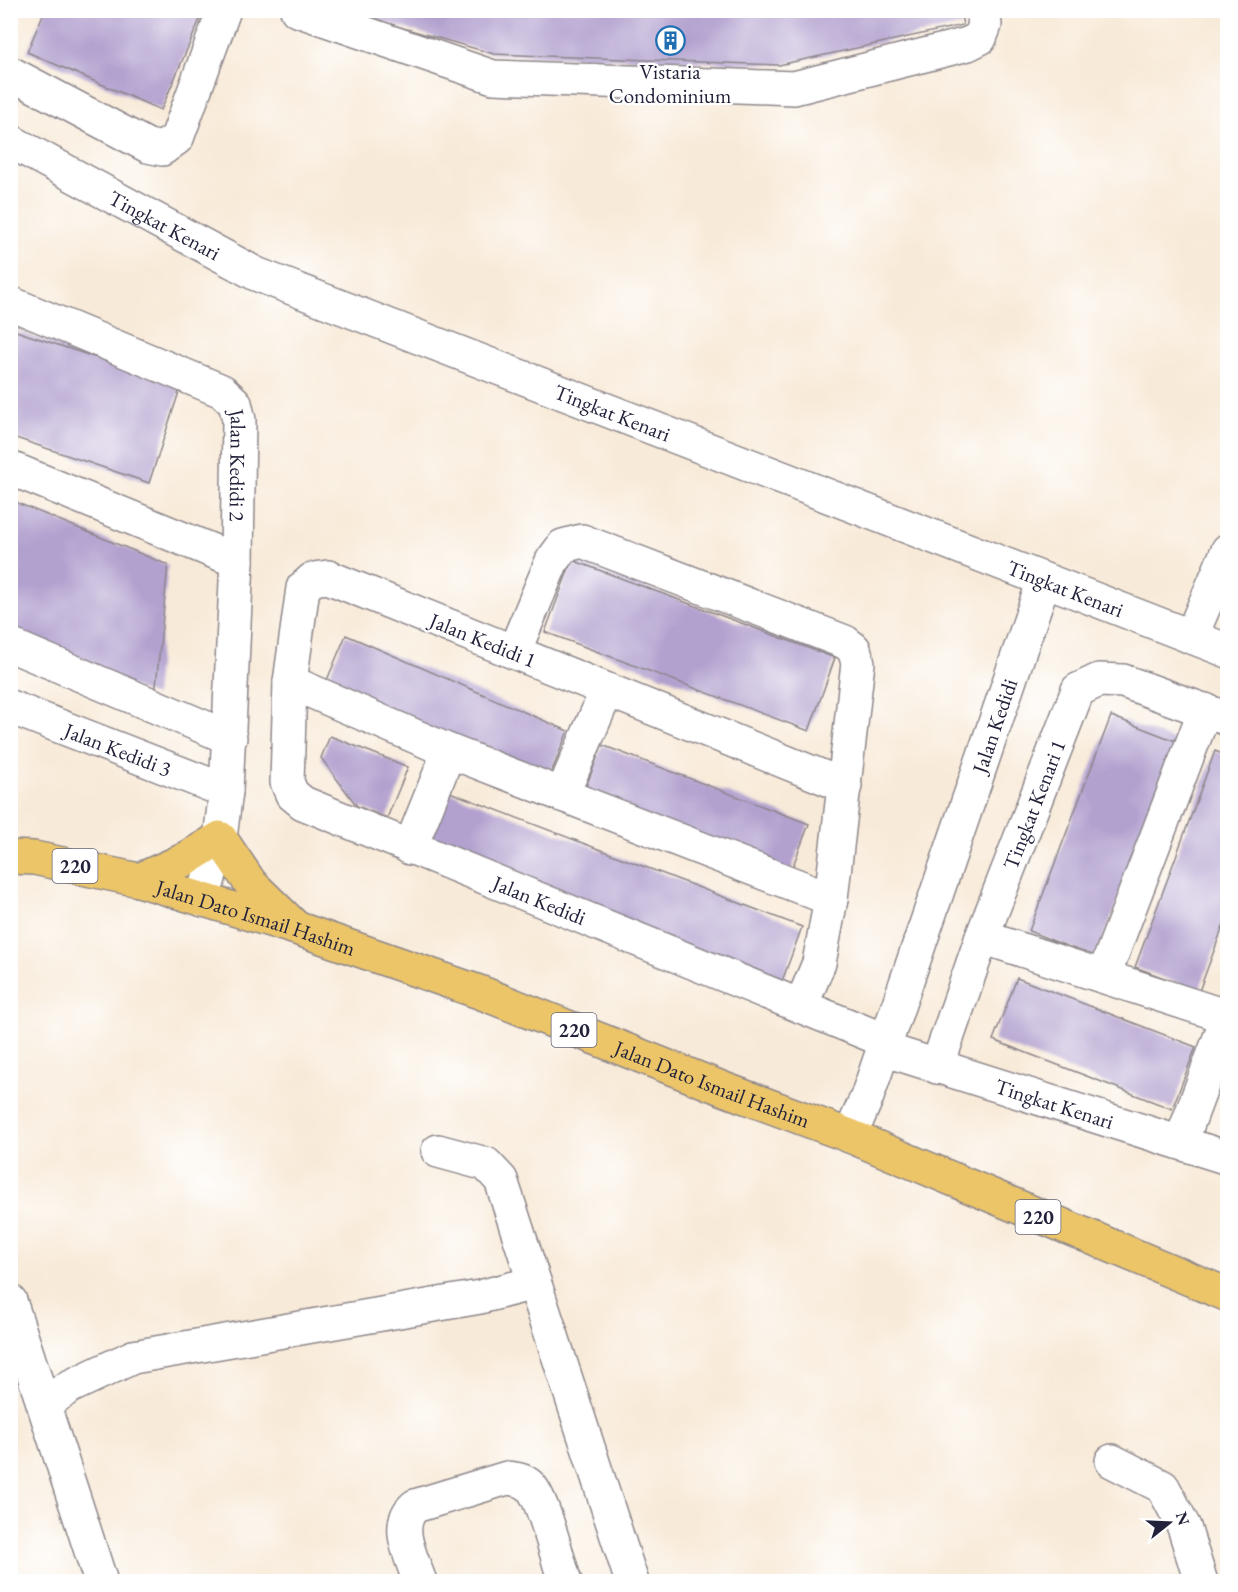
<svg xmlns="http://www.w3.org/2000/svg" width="1238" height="1592" viewBox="0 0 1238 1592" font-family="'EB Garamond',serif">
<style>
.building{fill:#b2a1cf}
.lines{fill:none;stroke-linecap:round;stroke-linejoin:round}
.minor-casing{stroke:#8d868a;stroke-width:36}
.major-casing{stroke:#8d868a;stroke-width:36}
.minor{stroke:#fff;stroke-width:33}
.major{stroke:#ecc569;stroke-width:33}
.labels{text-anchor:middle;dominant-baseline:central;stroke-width:4.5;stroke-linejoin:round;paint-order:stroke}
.shield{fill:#fff;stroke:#646476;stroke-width:1.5}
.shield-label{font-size:20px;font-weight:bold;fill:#22223b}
.poi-label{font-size:21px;fill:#22223b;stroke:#fff}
.street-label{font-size:21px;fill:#22223b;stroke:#fff}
</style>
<rect width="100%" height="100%" fill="#fff"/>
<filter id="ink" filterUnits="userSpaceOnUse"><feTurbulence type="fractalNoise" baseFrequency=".0167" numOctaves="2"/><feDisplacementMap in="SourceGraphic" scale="12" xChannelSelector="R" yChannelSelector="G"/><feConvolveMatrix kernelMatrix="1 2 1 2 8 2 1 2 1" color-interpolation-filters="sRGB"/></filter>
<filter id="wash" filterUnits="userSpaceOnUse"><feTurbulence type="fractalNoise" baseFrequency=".008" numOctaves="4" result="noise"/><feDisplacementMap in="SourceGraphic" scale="24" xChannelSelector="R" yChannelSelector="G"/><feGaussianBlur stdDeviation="1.35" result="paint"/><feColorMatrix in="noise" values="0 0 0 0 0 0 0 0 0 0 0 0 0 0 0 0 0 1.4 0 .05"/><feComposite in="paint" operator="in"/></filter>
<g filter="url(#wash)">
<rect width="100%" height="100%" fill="#f8ead8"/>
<g id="blocks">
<!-- building -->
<g class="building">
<path d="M45,10H204L161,110L27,52Z"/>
<path d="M697,10L778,13L790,10H960L963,25L779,65L494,54L344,11Z"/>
<path d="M10,329L181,386L149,483L10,436Z"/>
<path d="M10,500L168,565L155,696L10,637Z"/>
<path d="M572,560L835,658L809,731L545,632Z"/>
<path d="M346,635L568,731L547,783L324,687Z"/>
<path d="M1111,716L1178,742L1096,958L1029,931Z"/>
<path d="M330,736L408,767L387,818L357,806L321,758Z"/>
<path d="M602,745L809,824L789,876L582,797Z"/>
<path d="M1215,751L1228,756V913L1199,991L1135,967Z"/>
<path d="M447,791L802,927L781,984L426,848Z"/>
<path d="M1017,978L1196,1047L1172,1109L993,1040Z"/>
</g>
</g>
</g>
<g filter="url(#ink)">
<use href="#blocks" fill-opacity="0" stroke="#8d868a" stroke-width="1.5"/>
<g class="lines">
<defs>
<g id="minor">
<path d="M297,10L493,77L794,88L968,44L980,38L985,25L983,10"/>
<path d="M10,73L148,146L162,149L177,138L224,10"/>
<path id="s1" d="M10,141L256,274L1228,651"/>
<path id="s2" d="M10,303L222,391L235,403L239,420L237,561L226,791L220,838L203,900"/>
<path d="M10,468L237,561"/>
<path d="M1191,637L1228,550"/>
<path d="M10,645L230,738"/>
<path d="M514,652L552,561L563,546L582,541L845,642L854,649L858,663L831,899L819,963L801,1006"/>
<path d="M290,682L449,751L831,899"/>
<path id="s3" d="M10,707L226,791"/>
<path id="s4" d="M845,786L328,577L313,579L303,588L290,682L287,782L292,794L303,803L886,1041"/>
<path d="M562,795L607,690"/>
<path d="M410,848L449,751"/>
<path d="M982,937L1228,1017"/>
<path d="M1104,975L1205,710"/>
<path id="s5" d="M883,1049L1228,1158"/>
<path id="s6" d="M937,1067L982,937L1078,690L1099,680L1123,681L1228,719"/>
<path id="s7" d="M850,1136L867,1097L1044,580"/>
<path d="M1181,1142L1228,1016"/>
<path d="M438,1151L486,1164L501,1180L632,1582"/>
<path d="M10,1301L101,1582"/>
<path d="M44,1405L69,1387L133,1357L480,1297L534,1283"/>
<path d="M1112,1461L1163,1487L1184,1527L1201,1582"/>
<path d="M420,1582C412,1558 393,1525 415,1506L507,1478C515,1479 522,1479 529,1485C543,1497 558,1561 565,1582"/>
</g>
<g id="major">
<path id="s8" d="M10,857L34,858L139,880L296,928L482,993L724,1089L850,1136L1228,1295"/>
<path d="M139,880L184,860L220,838L251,884L293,925"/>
</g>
</defs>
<!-- minor casing -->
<use href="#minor" class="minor-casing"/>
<!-- major casing -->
<use href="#major" class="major-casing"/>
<!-- minor -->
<use href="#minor" class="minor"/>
<!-- major -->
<use href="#major" class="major"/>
</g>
</g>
<!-- icons -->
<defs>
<symbol id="building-ring" viewBox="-11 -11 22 22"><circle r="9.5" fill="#fff" stroke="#1f6fb2" stroke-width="1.5"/><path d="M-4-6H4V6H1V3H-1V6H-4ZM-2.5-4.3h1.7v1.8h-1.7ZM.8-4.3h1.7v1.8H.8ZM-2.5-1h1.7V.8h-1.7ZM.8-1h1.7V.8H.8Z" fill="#1f6fb2"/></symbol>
</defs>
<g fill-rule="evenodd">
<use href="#building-ring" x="654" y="24" width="33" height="33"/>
</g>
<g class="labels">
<!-- shield labels -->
<g class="shield">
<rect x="52.5" y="849" width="45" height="34" rx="4.5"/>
<rect x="551.5" y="1013" width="45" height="34" rx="4.5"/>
<rect x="1015.5" y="1200" width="45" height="34" rx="4.5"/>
</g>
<g class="shield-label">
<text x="75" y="866">220</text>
<text x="574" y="1030">220</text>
<text x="1038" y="1217">220</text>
</g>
<!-- poi labels -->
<g class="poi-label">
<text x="670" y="71">Vistaria<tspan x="670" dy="24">Condominium</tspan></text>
</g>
<!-- street labels -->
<g class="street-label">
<text stroke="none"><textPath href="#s1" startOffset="176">Tingkat Kenari</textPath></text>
<text stroke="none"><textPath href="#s1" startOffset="662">Tingkat Kenari</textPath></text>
<text stroke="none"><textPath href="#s2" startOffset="310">Jalan Kedidi 2</textPath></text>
<text stroke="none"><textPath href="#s1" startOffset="1148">Tingkat Kenari</textPath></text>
<text transform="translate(483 640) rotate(22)">Jalan Kedidi 1</text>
<text stroke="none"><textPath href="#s7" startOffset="435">Jalan Kedidi</textPath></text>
<text stroke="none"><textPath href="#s3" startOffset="116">Jalan Kedidi 3</textPath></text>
<text stroke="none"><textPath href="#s6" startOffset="280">Tingkat Kenari 1</textPath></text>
<text stroke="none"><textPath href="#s4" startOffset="1064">Jalan Kedidi</textPath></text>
<text stroke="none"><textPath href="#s8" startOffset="254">Jalan Dato Ismail Hashim</textPath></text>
<text stroke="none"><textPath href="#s8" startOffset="740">Jalan Dato Ismail Hashim</textPath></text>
<text stroke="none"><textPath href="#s5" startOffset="180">Tingkat Kenari</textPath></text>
</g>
</g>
<!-- margin -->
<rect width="1238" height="1592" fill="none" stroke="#fff" stroke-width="36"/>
<!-- north arrow -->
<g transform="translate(1169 1523) rotate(72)" stroke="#ffffff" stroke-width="4.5" paint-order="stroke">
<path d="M0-4.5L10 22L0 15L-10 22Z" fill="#22223b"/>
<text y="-9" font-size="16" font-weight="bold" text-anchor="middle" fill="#22223b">N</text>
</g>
</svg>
